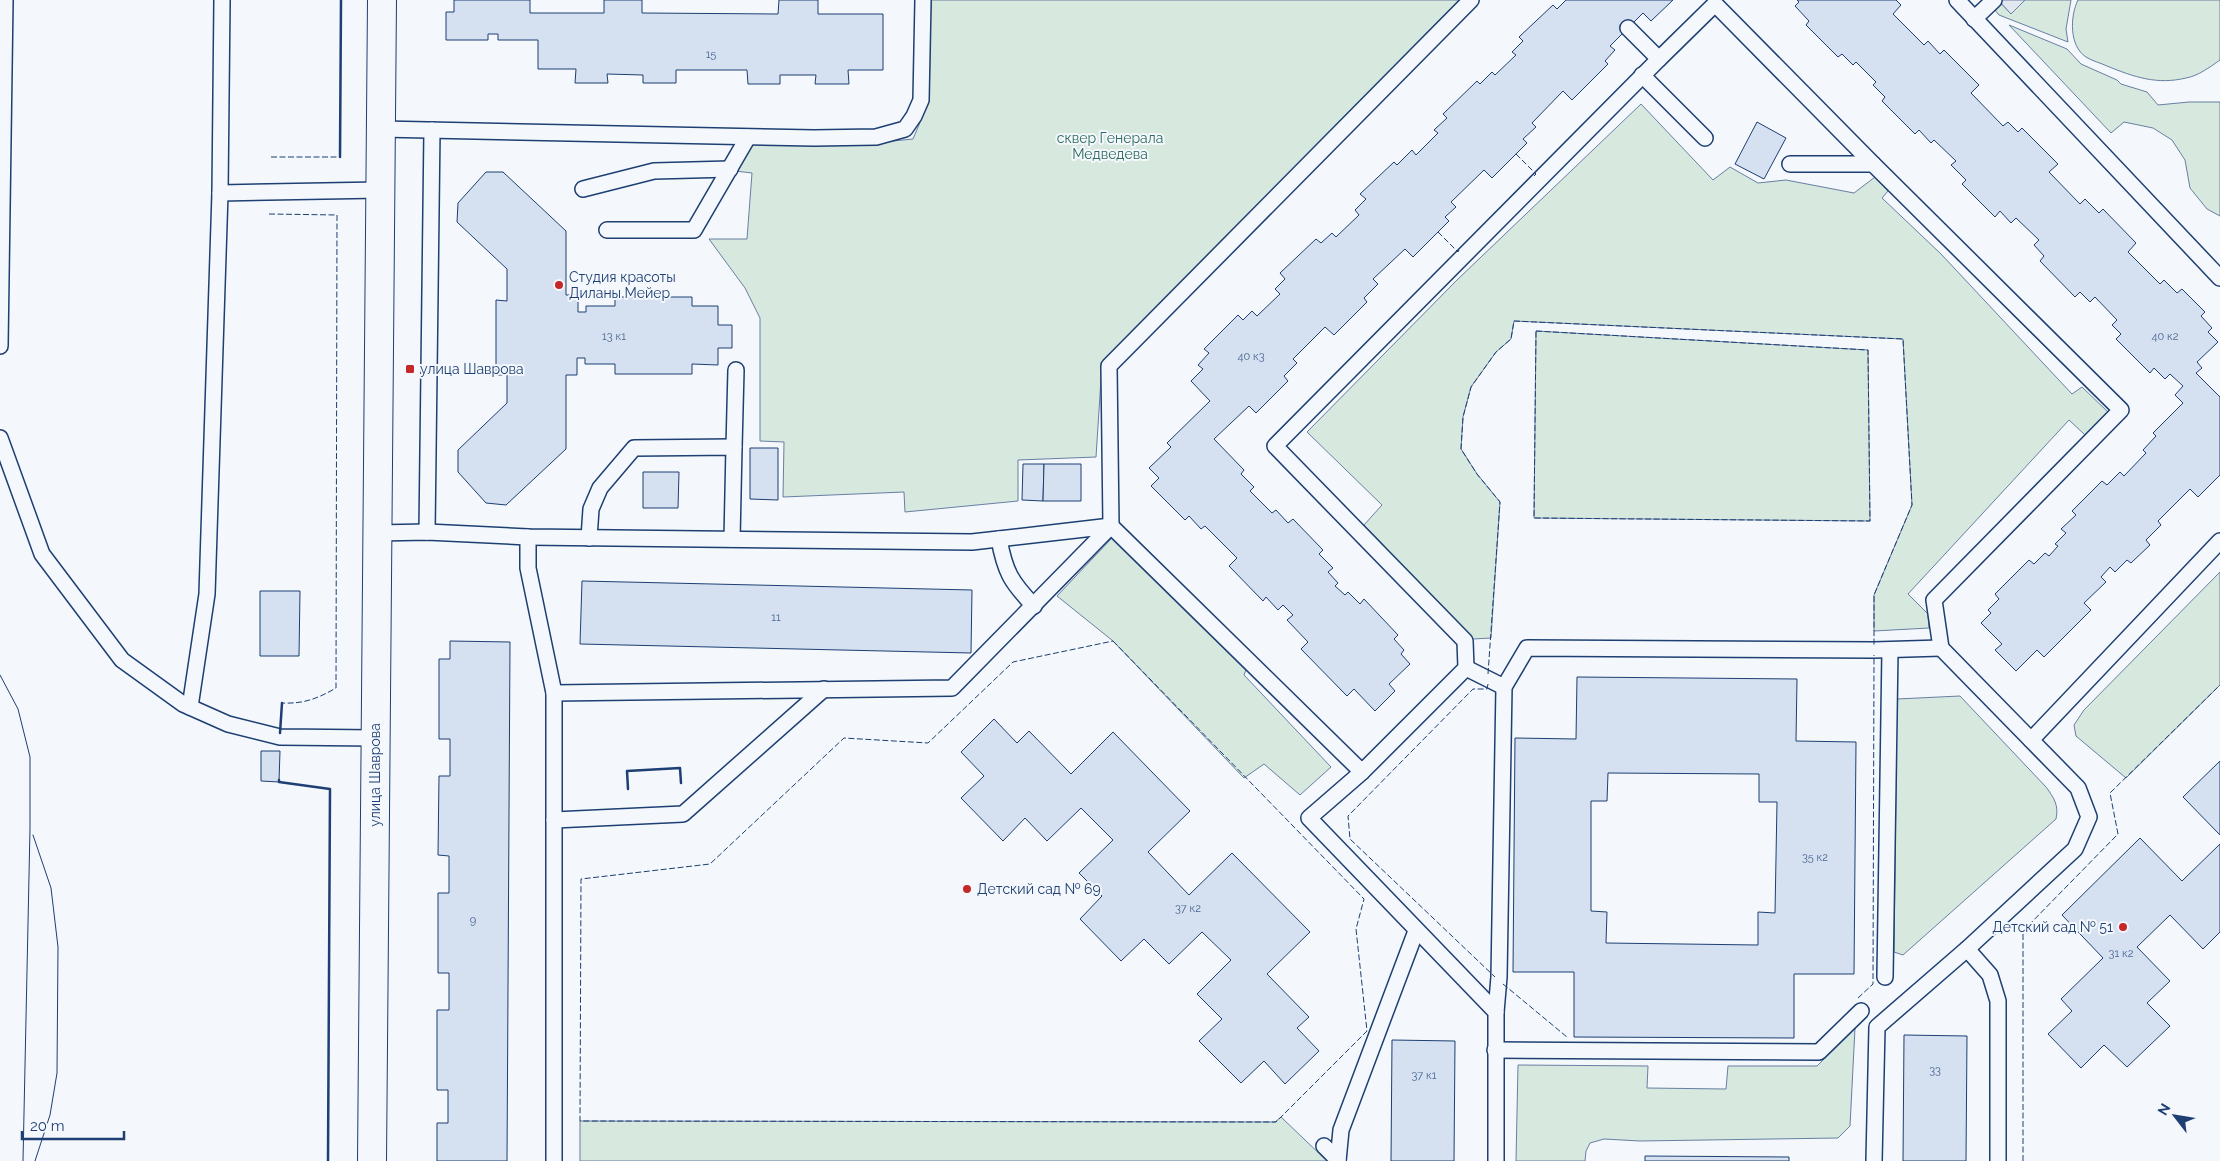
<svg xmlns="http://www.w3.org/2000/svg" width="2220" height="1161" viewBox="0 0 2220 1161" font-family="Raleway,sans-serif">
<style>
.green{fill:#d7e8df;stroke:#687fa3}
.parking{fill:#e3e8f0;stroke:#687fa3}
.building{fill:#d5e0f0;stroke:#1d3f73;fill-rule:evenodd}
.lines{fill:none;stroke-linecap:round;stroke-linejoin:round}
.service-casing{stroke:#1d3f73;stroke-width:18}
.minor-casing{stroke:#1d3f73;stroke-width:30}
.service{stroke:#f4f7fb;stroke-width:15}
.minor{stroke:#f4f7fb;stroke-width:28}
.tram{stroke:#1d3f73;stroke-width:1}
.fence{stroke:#1d3f73;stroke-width:1;stroke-dasharray:6 2.5;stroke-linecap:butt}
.wall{stroke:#1d3f73;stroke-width:2.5}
.poi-dot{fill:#c62828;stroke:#f4f7fb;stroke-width:2}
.labels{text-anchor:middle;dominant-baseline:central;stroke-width:4;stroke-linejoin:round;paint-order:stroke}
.number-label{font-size:11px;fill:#4b6792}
.park-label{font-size:14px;fill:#2c6c60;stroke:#f4f7fb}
.poi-label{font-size:14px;fill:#1d3f73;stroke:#f4f7fb;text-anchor:start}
.street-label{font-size:14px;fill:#1d3f73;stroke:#f4f7fb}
</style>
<rect width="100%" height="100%" fill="#f4f7fb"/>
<!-- green -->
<g class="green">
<path d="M931,0H1459L1102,364L1096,457L1018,460V501L905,512L904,492L783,497L784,442L760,441V318L745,288L709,239H747L752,173L735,171L751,143L883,142L913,139L929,101Z"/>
<path d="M2025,0H2071L2066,29L2068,42L1999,15L1994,9L2000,2L2011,14Z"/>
<path d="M2078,0H2220V60C2210,67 2198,76 2186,78C2157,85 2134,77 2107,66C2101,63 2092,61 2086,57C2069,46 2070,16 2078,0Z"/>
<path d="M2009,25L2067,49L2081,64L2117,80L2121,84L2147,92L2158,105L2189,102H2220V216L2207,209L2190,188L2185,160L2172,140L2153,128L2124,122L2111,133Z"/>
<path d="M1641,104L1713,180L1730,167L1758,183L1786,180L1854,193L1875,177L1888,191L1882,198L1941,254L2072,394L2082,387L2108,412L2085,435L2069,420L1908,594L1928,614L1929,628L1874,631V595L1912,505L1903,339L1514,321L1511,339L1496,352L1471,387L1463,417L1461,449L1477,474L1500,502L1491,638L1473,639L1364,525L1382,505L1307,432L1457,280Z"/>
<path d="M1536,331L1868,350L1870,521L1534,518Z"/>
<path d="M1112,538L1247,667L1244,675L1331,767L1300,795L1264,764L1244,778L1113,641L1057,596Z"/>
<path d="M2220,572V685L2126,778L2076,736L2074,725L2084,710Z"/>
<path d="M1960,696L2046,787C2054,798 2059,805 2056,819L1903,955L1894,952L1897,699Z"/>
<path d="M1855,1028L1850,1126L1838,1138L1640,1141L1604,1139L1590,1143L1586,1151L1585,1161H1516L1518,1065L1648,1066L1647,1088L1726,1089L1728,1066H1817Z"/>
<path d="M1281,1117L1327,1161H580V1121L1275,1122Z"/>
</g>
<!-- parking -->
<path class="parking" d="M2002,0H2025L2011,14L2000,2Z"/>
<!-- building -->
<g class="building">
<path d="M454,0H530V13H604V0H642V13L778,14L779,0H818V14H883V70H848L849,84H815L816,75H780V84H748L747,70H676V83H643V75L607,74L608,83H575L576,69H538V40H498V34H488V40H446V12H454Z"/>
<path d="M1566,0H1673L1651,21L1643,13L1610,46L1615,50L1605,61L1608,64L1572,100L1563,91L1532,123L1536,127L1523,139L1527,143L1492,178L1484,170L1451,202L1456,207L1445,217L1449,221L1413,257L1405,249L1373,279L1378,284L1364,298L1367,302L1334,335L1325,327L1293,359L1297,363L1284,376L1288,381L1256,413L1249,406L1214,439L1244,470L1241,474L1254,487L1250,491L1272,513L1276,510L1288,523L1293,519L1323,550L1319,554L1333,568L1328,572L1338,583L1335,586L1345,595L1348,592L1360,604L1364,599L1398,635L1394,639L1404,650L1401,654L1410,664L1389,684L1395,691L1375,711L1354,689L1347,696L1301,649L1308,642L1287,620L1293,615L1283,605L1278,610L1266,597L1263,601L1229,566L1237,558L1205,526L1201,529L1189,516L1185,520L1151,486L1159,478L1149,468L1171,447L1167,443L1210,401L1191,381L1203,369L1198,365L1209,353L1204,349L1238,315L1243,320L1252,311L1257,316L1280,294L1275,289L1285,279L1280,273L1316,239L1321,243L1332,233L1336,237L1359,215L1355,210L1366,199L1360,194L1394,162L1397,165L1412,150L1416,155L1438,133L1434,130L1447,118L1443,114L1477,81L1480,84L1492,72L1495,75L1516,55L1512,52L1523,41L1519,37L1553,5L1557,9Z"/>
<path d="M1797,0H1896L1901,5L1893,14L1924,45L1928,41L1940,54L1944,50L1979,85L1971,93L2003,126L2008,122L2018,132L2022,128L2058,164L2049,172L2080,204L2085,199L2099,213L2103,209L2136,243L2128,252L2160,284L2164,280L2177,293L2182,289L2205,312L2201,316L2212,328L2208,332L2218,342L2197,362L2202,368L2196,373L2220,397V475L2198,497L2190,489L2158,521L2161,525L2146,540L2150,545L2131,563L2127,560L2115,572L2110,567L2101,577L2106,582L2084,603L2091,610L2044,657L2037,650L2016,671L1995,650L2002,644L1981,623L1991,613L1988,610L1999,599L1995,594L2029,560L2034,564L2045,553L2049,556L2058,546L2055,544L2066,533L2061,529L2076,515L2072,511L2102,481L2107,485L2120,472L2124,476L2146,453L2143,450L2156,436L2153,433L2183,403L2175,395L2183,386L2170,374L2165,379L2154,368L2150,373L2116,339L2121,334L2112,325L2117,320L2095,297L2090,302L2080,292L2075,297L2040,261L2044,256L2034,245L2039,240L2016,218L2011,223L2000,211L1995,217L1962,184L1966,180L1951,165L1956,161L1934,140L1931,143L1919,130L1915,134L1882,101L1885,97L1873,85L1876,82L1856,62L1853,65L1842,54L1838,57L1806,25L1809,21L1795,6L1799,2Z"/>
<path d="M1757,122L1786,138L1764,179L1735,164Z"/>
<path d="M486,172H503L566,231V295H578V312H586V306H615V297H692V306H718V325H732V348H718V365L692,364V374H615V364H585V358H577V375H566V449L506,505L486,503L458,472V450L507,403V375H496V300L507,301V269L457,222L458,203Z"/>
<path d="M750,448H778V500L750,499Z"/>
<path d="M1023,464H1044L1043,501L1022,500Z"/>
<path d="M1044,464H1081V501H1043Z"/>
<path d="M643,472H679L678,508H643Z"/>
<path d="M582,581L972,590L971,653L580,644Z"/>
<path d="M260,591H300L299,656H260Z"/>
<path d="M450,641L510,642L507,1161H437V1123H448V1090H437V1010H449V973H438V893H449V856L438,855L439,776H450V739H439V659H450Z"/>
<path d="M1577,677L1797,679L1796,741L1856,742L1854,974H1794V1038L1574,1037V972H1513L1515,738L1576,739ZM1608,773L1759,774V802H1777L1775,913L1758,912V945L1606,943L1607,912L1591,911V801H1607Z"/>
<path d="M994,719L1017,743L1029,731L1071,774L1113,732L1190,811L1148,852L1189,895L1232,853L1310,932L1267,974L1309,1017L1297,1028L1319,1051L1285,1084L1264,1061L1241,1083L1199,1041L1222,1019L1197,994L1231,960L1202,932L1169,964L1144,939L1121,961L1080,919L1102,896L1079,873L1113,840L1081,808L1047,841L1025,818L1003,841L961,798L984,776L961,752Z"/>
<path d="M261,751H280L279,782L261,781Z"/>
<path d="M2220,761V835L2183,797Z"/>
<path d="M2140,838L2182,881L2220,844V932L2203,949L2170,915L2137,947L2170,981L2147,1003L2170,1026L2127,1067L2104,1045L2081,1068L2048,1034L2072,1011L2061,999L2103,958L2062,915Z"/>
<path d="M1904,1035L1967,1036L1966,1161H1903Z"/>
<path d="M1392,1040L1455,1041L1454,1161H1391Z"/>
<path d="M1645,1156L1789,1157V1161H1645Z"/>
</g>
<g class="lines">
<defs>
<g id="service">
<path d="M1957,0L2220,278"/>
<path d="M1974,19L1994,0"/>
<path d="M1628,28L1659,59L1715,4L1873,164L2121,410L1934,600L1941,648L2031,740"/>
<path d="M1642,75L1705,138"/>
<path d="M381,129L814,138L876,137L905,129L914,116L921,100L923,0"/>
<path d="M1790,164H1873"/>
<path d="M583,189L654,171L730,169"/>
<path d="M220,193L380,190"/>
<path d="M607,230H694L748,137"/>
<path d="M0,346L5,0"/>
<path d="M0,438L42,554L122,660L183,704L228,724L280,737L375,738"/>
<path d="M734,447L736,370"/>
<path d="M427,532L432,130"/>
<path d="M377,533L427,532L528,537L972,542L1111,526L1362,772L1309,818L1496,1012V1161"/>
<path d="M528,537V568L554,693V1161"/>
<path d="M589,538L591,509L600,488L634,448L734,447L732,539"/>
<path d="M999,539C1005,572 1011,582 1034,606"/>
<path d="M1466,668L1504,687"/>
<path d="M554,693L952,688L1111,526L1109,366L1471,0"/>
<path d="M190,707L207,594L220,193L222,0"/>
<path d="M1362,772L1466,668L1465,641L1275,446L1659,59"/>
<path d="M554,820L683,814L824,689"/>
<path d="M1967,949L1990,975L1998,1001V1161"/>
<path d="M1885,977L1890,650"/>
<path d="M1496,1012L1499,977L1504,687L1527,648L1874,650L1941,648"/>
<path d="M1495,1050L1819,1052L1861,1011"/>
<path d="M1324,1146L1338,1160"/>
<path d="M1338,1161L1341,1130L1416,931"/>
<path d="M1874,1161L1877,1027L1967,949L2075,849L2089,817L2078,788L2031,740L2220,541"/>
</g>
<path id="minor" d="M372,1161L382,0"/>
</defs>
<!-- service casing -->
<use href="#service" class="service-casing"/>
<!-- minor casing -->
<use href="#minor" class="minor-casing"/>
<!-- service -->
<use href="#service" class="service"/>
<!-- minor -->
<use href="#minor" class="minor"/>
<!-- tram -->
<g class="tram">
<path d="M0,675L18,709L30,757V828L23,1161"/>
<path d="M33,835L51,888L58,947L57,1073L50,1115L35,1161"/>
</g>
<!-- fence -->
<g class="fence">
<path d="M1516,154L1536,174L1534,176"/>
<path d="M271,157H340"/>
<path d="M269,214L337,215L336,688C317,699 303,704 282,703"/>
<path d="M1438,232L1458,252L1459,250"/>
<path d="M1536,331L1868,350L1870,521L1534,518Z"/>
<path d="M1113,641L1364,899L1356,929L1367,1031L1276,1122L580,1121L581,879L710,864L844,738L928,743L1013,662Z"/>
<path d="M1488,674L1500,502L1477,474L1461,449L1463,417L1471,387L1496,352L1511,339L1514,321L1903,339L1912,505L1874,595V647"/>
<path d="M1488,684L1487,689H1473L1348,816L1350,839L1495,977"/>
<path d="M1503,984L1567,1037"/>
<path d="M1858,998L1873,984L1874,655"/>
<path d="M2023,1161V931L2118,834L2110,793L2220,685"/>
</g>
<!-- wall -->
<g class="wall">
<path d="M340,157L341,0"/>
<path d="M280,733L282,703"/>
<path d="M279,780V782L330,789L328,1161"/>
<path d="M628,789L627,771L680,768L681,783"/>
</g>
</g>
<!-- markers -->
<g class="poi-dot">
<circle cx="559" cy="285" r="5"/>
<rect x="405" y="364" width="10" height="10" rx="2.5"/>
<circle cx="967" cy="889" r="5"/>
<circle cx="2123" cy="927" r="5"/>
</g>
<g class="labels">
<!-- number labels -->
<g class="number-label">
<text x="711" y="54">15</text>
<text x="614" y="336">13 к1</text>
<text x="2165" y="336">40 к2</text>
<text x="1251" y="356">40 к3</text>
<text x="776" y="617">11</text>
<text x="1815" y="857">35 к2</text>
<text x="1188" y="908">37 к2</text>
<text x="473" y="920">9</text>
<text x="2121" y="953">31 к2</text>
<text x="1935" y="1070">33</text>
<text x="1424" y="1075">37 к1</text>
</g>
<!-- park labels -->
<g class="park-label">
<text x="1110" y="138">сквер Генерала<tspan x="1110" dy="16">Медведева</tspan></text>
</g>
<!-- poi labels -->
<g class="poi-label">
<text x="569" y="277">Студия красоты<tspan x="569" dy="16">Диланы Мейер</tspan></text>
<text x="420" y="369">улица Шаврова</text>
<text x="977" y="889">Детский сад № 69</text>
<text x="2113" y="927" text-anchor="end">Детский сад № 51</text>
</g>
<!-- street labels -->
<g class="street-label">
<text transform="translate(375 775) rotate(-90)">улица Шаврова</text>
</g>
</g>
<!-- north arrow -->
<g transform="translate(2175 1116) rotate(301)" stroke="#f4f7fb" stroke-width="4" paint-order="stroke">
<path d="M0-4L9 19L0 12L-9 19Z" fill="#1d3f73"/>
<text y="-8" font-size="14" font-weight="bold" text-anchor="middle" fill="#1d3f73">N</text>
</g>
<!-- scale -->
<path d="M22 1131v8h102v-8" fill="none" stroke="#1d3f73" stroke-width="2.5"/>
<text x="30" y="1131" font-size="15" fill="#1d3f73" stroke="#f4f7fb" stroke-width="4" paint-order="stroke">20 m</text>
</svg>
